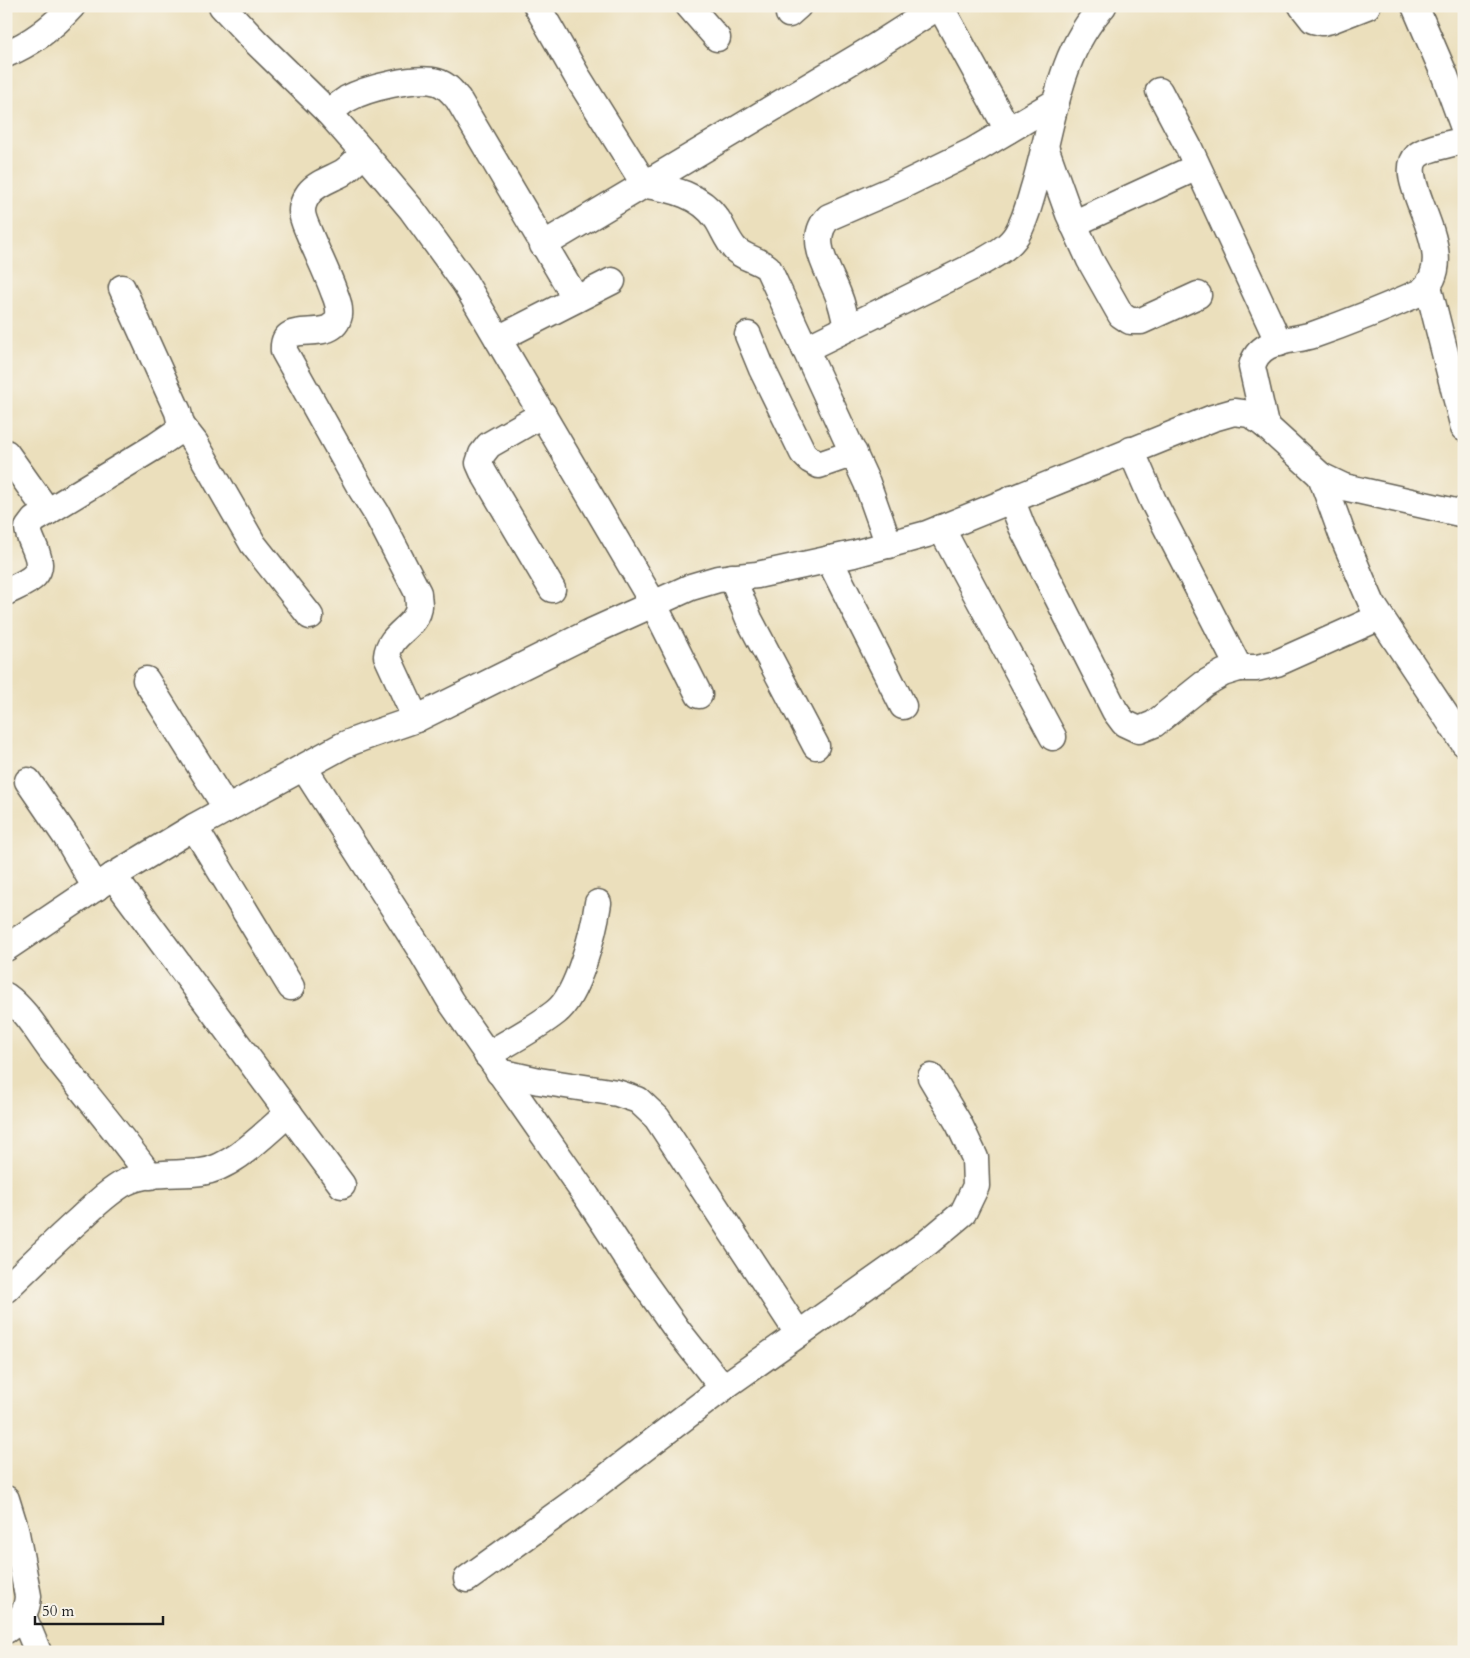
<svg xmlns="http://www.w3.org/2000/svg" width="1470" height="1658" viewBox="0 0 1470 1658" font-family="Cardo,serif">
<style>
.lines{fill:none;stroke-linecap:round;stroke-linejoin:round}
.minor-casing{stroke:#646054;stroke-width:29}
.minor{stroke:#fff;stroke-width:26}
</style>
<rect width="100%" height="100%" fill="#f7f3e8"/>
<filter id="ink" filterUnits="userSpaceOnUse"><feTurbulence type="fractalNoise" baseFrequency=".02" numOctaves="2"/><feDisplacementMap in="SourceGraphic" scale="10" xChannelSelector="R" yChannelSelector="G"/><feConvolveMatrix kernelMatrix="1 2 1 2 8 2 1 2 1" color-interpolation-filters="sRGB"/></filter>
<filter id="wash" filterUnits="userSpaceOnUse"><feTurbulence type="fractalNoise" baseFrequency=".0096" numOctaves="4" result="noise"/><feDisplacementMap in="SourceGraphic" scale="20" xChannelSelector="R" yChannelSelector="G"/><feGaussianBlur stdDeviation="1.12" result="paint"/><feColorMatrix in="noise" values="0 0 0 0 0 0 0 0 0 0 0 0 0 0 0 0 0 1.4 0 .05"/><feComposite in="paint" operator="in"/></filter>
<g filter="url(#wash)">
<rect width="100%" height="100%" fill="#ebdfbc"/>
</g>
<g filter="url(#ink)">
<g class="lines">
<defs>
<g id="minor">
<path d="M222,6L255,41L328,112L364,153L412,210L465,283L653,603L699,695"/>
<path d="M537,6L577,76L645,185C673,189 700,195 717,219C723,228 727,240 735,249C743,258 758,259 768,268L867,483L889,545"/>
<path d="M689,6L717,38"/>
<path d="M940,6L1008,130"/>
<path d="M1302,6L1313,20L1322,22L1331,20L1367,6"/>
<path d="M1415,6L1445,76L1464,128"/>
<path d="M789,14L798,6"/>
<path d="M6,54C33,43 53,27 72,6"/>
<path d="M1159,91L1189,148L1279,343"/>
<path d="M328,112C335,108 341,103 347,99C367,88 416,76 437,82C447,85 452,92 458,99L576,299"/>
<path d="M1045,147L1069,214L1090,260L1121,315L1130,321H1141L1198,295"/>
<path d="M364,153C357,160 350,168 342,173C331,179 317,183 309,193C306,197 302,205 302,211C302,218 306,226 309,233C317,253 327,272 334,292C337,299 340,307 339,315C332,347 281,315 284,351L360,487L377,514L418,593C418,597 419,602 419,606C418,627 389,633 387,656L416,719"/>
<path d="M1073,224L1197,167"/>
<path d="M543,245L875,47L939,6"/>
<path d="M1428,286L1464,428"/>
<path d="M847,328C845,318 843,307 839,297C831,273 805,240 829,217L901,186L973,151L1056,102"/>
<path d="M748,335L762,369L803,453L810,460L819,465L854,453"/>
<path d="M498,339L612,281"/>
<path d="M805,349L978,264C992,256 1009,248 1017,234C1025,221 1029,205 1033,191C1053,129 1056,56 1103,6"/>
<path d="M543,414L489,445L482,454L479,463L483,472L552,589"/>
<path d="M181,425L195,443L253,544L310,616"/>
<path d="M1265,425L1252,367C1254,357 1259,351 1268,346C1281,340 1299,339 1313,335C1350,322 1385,308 1421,292C1466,256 1392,180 1417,156C1425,148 1452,144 1464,140"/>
<path d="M1131,450L1153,501L1239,668"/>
<path d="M6,453L48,512"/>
<path d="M1321,476L1342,534L1372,604L1464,743"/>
<path d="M1011,499L1022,527L1115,711L1124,723L1139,730L1154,724L1204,684L1223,673L1239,668H1257L1277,663L1380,617"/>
<path d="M941,528L1053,737"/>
<path d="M829,559L903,706"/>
<path d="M732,577L749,619L816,746"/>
<path d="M6,592C23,583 46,578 37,554C34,544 29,538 28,528L34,520L156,446L175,433L181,425L178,412L122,288"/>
<path d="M146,680L227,809"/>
<path d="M304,768L418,946L451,1002L587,1197L636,1272L678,1331L723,1388"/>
<path d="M28,781L67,838L96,888"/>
<path d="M194,827L291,987"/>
<path d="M113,876L342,1185"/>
<path d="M6,948L113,876L194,827L344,745C367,735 392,728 416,719L591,632L691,587L718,579L757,575L854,554L927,534L1213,418L1234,412L1250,414L1265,425L1321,476L1344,487L1464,514"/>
<path d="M6,996C27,1011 41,1038 57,1058C88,1097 120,1135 150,1176"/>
<path d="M487,1055C509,1042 536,1028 556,1012C578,995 594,931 598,903"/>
<path d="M499,1072L539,1081L617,1093L638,1100L657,1118L798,1333"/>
<path d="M6,1289C31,1265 55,1241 81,1218C95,1205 109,1191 126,1182C148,1171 177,1175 201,1172C233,1168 265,1133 289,1113"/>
<path d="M6,1499L15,1528L28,1596C27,1613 20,1621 6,1630"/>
<path d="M467,1579L578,1499L728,1384L927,1243L963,1213L976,1186L975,1158L959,1124L931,1077"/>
<path d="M23,1616L38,1652"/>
</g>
</defs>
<!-- minor casing -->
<use href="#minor" class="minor-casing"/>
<!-- minor -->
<use href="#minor" class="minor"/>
</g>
</g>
<!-- margin -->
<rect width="1470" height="1658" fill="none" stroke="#f7f3e8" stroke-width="25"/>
<!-- scale -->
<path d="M35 1616v8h128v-8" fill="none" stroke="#1c1c1c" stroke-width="2.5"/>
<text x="42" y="1616" font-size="15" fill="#1c1c1c" stroke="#f7f3e8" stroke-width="4" paint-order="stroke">50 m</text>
</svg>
